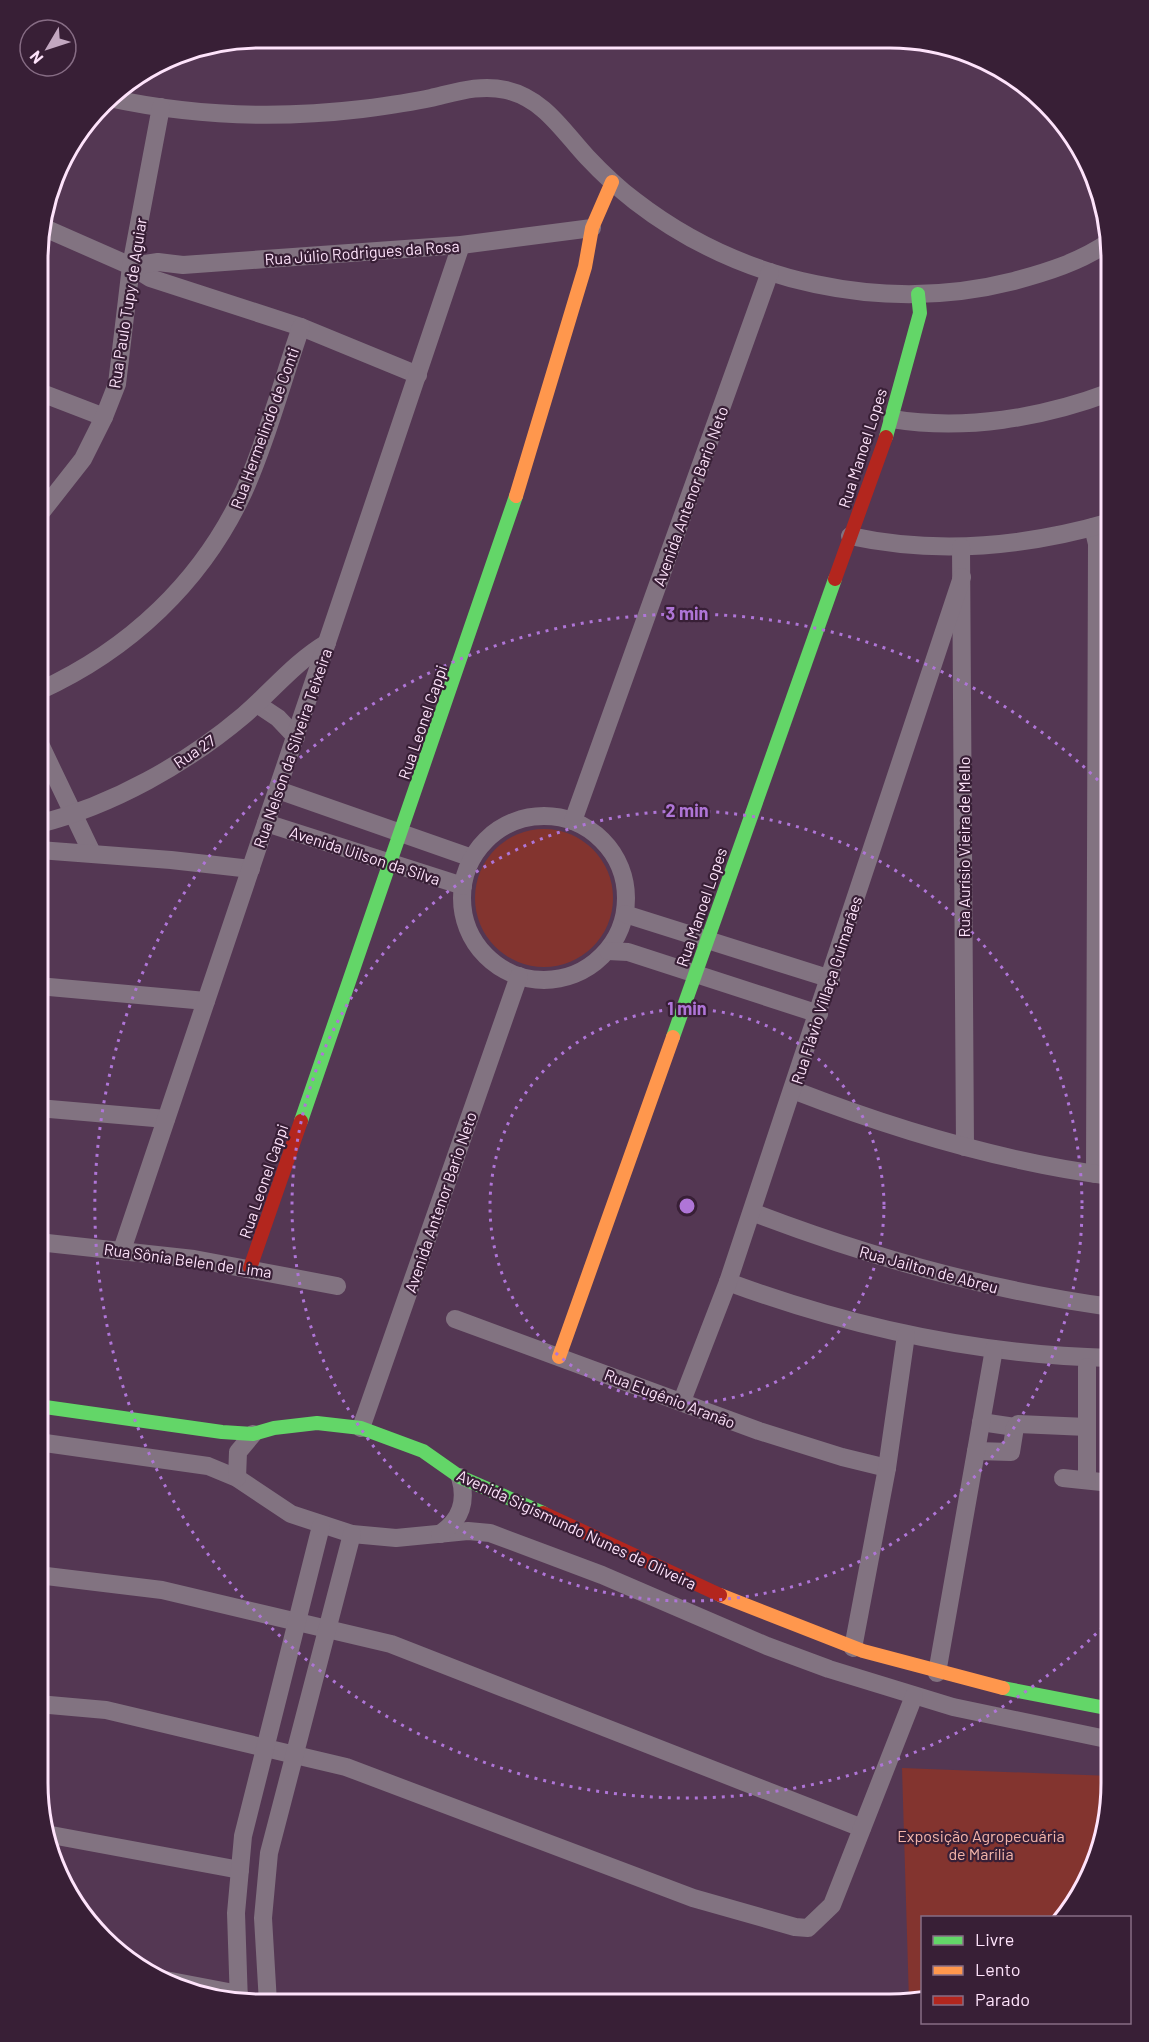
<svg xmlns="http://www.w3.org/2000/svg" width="1149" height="2042" viewBox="0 0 1149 2042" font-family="Barlow,sans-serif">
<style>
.green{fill:#83342f}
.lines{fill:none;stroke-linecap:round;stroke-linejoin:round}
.street{stroke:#827381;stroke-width:18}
.fast{stroke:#63d668;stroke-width:14}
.slow{stroke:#ff974d;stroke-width:14}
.jam{stroke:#b3261e;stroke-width:14}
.ring{fill:none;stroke:#af75d7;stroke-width:3;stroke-dasharray:3 6}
.labels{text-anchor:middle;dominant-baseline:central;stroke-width:4.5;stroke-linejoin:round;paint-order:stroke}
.street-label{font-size:16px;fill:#fee3fb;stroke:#381f36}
.park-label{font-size:16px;fill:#f3b5aa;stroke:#381f36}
.rim{fill:none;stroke:#fee3fb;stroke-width:3}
.centre{fill:#af75d7;stroke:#381f36;stroke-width:3}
.ring-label{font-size:18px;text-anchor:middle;font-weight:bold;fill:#af75d7;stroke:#381f36;stroke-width:4.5;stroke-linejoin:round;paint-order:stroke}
</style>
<rect width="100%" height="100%" fill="#543753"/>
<!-- green -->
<g class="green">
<circle cx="544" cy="898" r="69"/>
<path d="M902,1768L1111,1776V1798L1100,1855L1066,1917L922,1918V1999L909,2001Z"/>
</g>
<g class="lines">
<!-- street -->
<g class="street">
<path d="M109,98C192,116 278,119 362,109C385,106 408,103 431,98C457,92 480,84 506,90C544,99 562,130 587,157C602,173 618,188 635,201C741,283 884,314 1014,281C1047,272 1080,262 1109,242"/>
<path d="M40,226L131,266L150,278L301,327L418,375"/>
<path d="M131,266L158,262L183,265L461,245L592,228"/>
<path d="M39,392L104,417"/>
<path d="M892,419C965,431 1042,418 1111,392"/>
<path d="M39,515L83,459L104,417L117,384L131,266L161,107"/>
<path d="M1093,527L1097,544L1095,1174"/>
<path d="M850,536C938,555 1025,547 1111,522"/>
<path d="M961,547L965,1147"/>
<path d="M39,691C129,650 202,582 244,491C266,442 283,379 301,327"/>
<path d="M257,704L278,718L296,737"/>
<path d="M39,742L92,853"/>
<path d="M278,790L472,858"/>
<circle cx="544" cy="898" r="82"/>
<path d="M573,821L770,272"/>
<path d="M266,823L463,886"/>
<path d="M39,824C113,805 186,764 244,715C272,691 295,662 327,643"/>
<path d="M39,850L171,860L251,869"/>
<path d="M625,914L831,979"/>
<path d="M608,951L628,952L819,1014"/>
<path d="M38,986L206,1001"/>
<path d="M793,1090C896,1130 1002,1162 1111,1176"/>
<path d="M38,1108L166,1119"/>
<path d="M752,1212C869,1257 987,1290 1111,1307"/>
<path d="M38,1242L194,1259L337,1286"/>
<path d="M122,1250L461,245"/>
<path d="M728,1282C852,1328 979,1355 1111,1358"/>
<path d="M455,1319L759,1431L842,1457L887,1468"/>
<path d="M682,1401L728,1282L962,577"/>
<path d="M981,1422L1015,1427"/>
<path d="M361,1428L519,976"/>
<path d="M38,1442L208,1466L237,1478L291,1514L352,1534L396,1538L468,1531L490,1533L602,1575L767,1646L829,1669L953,1707L1111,1740"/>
<path d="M976,1451L1011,1452L1015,1427L1018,1424L1087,1427"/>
<path d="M237,1478L238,1452L253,1434"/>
<path d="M1063,1478L1111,1483"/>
<path d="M1087,1480V1367"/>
<path d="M440,1534C461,1520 467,1501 460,1477"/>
<path d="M38,1575L162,1590L391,1644L862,1828"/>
<path d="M853,1648L887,1468L906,1335"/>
<path d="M937,1673L994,1349"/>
<path d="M38,1704L106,1710L346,1767L693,1898L795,1927L808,1928L832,1905L914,1696"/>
<path d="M46,1834L240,1870"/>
<path d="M155,1978L239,1994"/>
<path d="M239,2003L236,1913L243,1836L321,1526"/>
<path d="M268,2003L263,1918L269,1853L352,1534"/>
</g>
<!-- fast -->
<g class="fast">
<path d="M886,437L920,313L918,294"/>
<path d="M673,1037L835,579"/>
<path d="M301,1121L516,496"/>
<path d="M38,1406L222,1432L253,1434L274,1428L317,1423L361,1428L423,1451L460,1477L543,1513"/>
<path d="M1003,1688L1111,1709"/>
</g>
<!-- slow -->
<g class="slow">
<path d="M516,496L585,267L592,228L612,182"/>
<path d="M559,1357L673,1037"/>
<path d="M720,1595L863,1651L1003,1688"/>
</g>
<!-- jam -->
<g class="jam">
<path d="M835,579L886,437"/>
<path d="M250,1268L301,1121"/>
<path d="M543,1513L720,1595"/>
</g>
</g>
<!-- distance rings -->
<g class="ring">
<circle cx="687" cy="1206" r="197"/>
<circle cx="687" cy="1206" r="395"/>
<path d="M1109 1621A592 592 0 1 1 1109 791"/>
</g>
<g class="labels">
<!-- street labels -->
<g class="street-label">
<text transform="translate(362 252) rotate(-4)">Rua Júlio Rodrigues da Rosa</text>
<text transform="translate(127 303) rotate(-81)">Rua Paulo Tupy de Aguiar</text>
<text transform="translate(264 428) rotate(-70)">Rua Hermelindo de Conti</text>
<text transform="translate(862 448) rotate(-72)">Rua Manoel Lopes</text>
<text transform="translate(690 496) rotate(-70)">Avenida Antenor Bario Neto</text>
<text transform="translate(422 722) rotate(-71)">Rua Leonel Cappi</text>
<text transform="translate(292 748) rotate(-71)">Rua Nelson da Silveira Teixeira</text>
<text transform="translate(194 751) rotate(-34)">Rua 27</text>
<text transform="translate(963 847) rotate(-90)">Rua Aurísio Vieira de Mello</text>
<text transform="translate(365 855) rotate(18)">Avenida Uilson da Silva</text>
<text transform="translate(701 907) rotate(-71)">Rua Manoel Lopes</text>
<text transform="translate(826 990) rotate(-72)">Rua Flávio Villaça Guimarães</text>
<text transform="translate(263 1181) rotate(-71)">Rua Leonel Cappi</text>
<text transform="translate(440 1202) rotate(-71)">Avenida Antenor Bario Neto</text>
<text transform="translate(188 1260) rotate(8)">Rua Sônia Belen de Lima</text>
<text transform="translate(929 1269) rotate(15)">Rua Jailton de Abreu</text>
<text transform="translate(670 1398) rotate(21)">Rua Eugênio Aranão</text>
<text transform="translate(577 1529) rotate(25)">Avenida Sigismundo Nunes de Oliveira</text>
</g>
<!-- park labels -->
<g class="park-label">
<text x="981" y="1835">Exposição Agropecuária<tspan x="981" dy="18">de Marília</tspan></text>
</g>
</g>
<!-- crop -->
<path d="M0 0H1149V2042H0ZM259 48H890A211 211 0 0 1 1101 259V1783A211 211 0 0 1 890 1994H259A211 211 0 0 1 48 1783V259A211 211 0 0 1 259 48Z" fill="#381f36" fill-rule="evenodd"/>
<path class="rim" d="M259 48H890A211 211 0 0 1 1101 259V1783A211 211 0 0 1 890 1994H259A211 211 0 0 1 48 1783V259A211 211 0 0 1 259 48Z"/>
<circle cx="687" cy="1206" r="9" class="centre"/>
<g class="ring-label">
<text x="687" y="620">3 min</text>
<text x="687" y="817">2 min</text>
<text x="687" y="1015">1 min</text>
</g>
<!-- legend -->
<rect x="921" y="1916" width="210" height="108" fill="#381f36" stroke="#876d85" stroke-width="1.5"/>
<rect x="933" y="1936" width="30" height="9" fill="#63d668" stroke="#876d85" stroke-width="1.5"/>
<text x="975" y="1946" font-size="18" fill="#fee3fb">Livre</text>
<rect x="933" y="1966" width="30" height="9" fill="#ff974d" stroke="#876d85" stroke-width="1.5"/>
<text x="975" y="1976" font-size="18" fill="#fee3fb">Lento</text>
<rect x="933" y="1996" width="30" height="9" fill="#b3261e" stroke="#876d85" stroke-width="1.5"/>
<text x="975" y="2006" font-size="18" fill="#fee3fb">Parado</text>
<!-- north arrow -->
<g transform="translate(48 48) rotate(231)"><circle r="28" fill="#381f36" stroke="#876d85" stroke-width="1.5"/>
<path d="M0-4.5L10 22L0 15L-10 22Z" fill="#c2a7c0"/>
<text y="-9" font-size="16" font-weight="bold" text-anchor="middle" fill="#fee3fb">N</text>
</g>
</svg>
